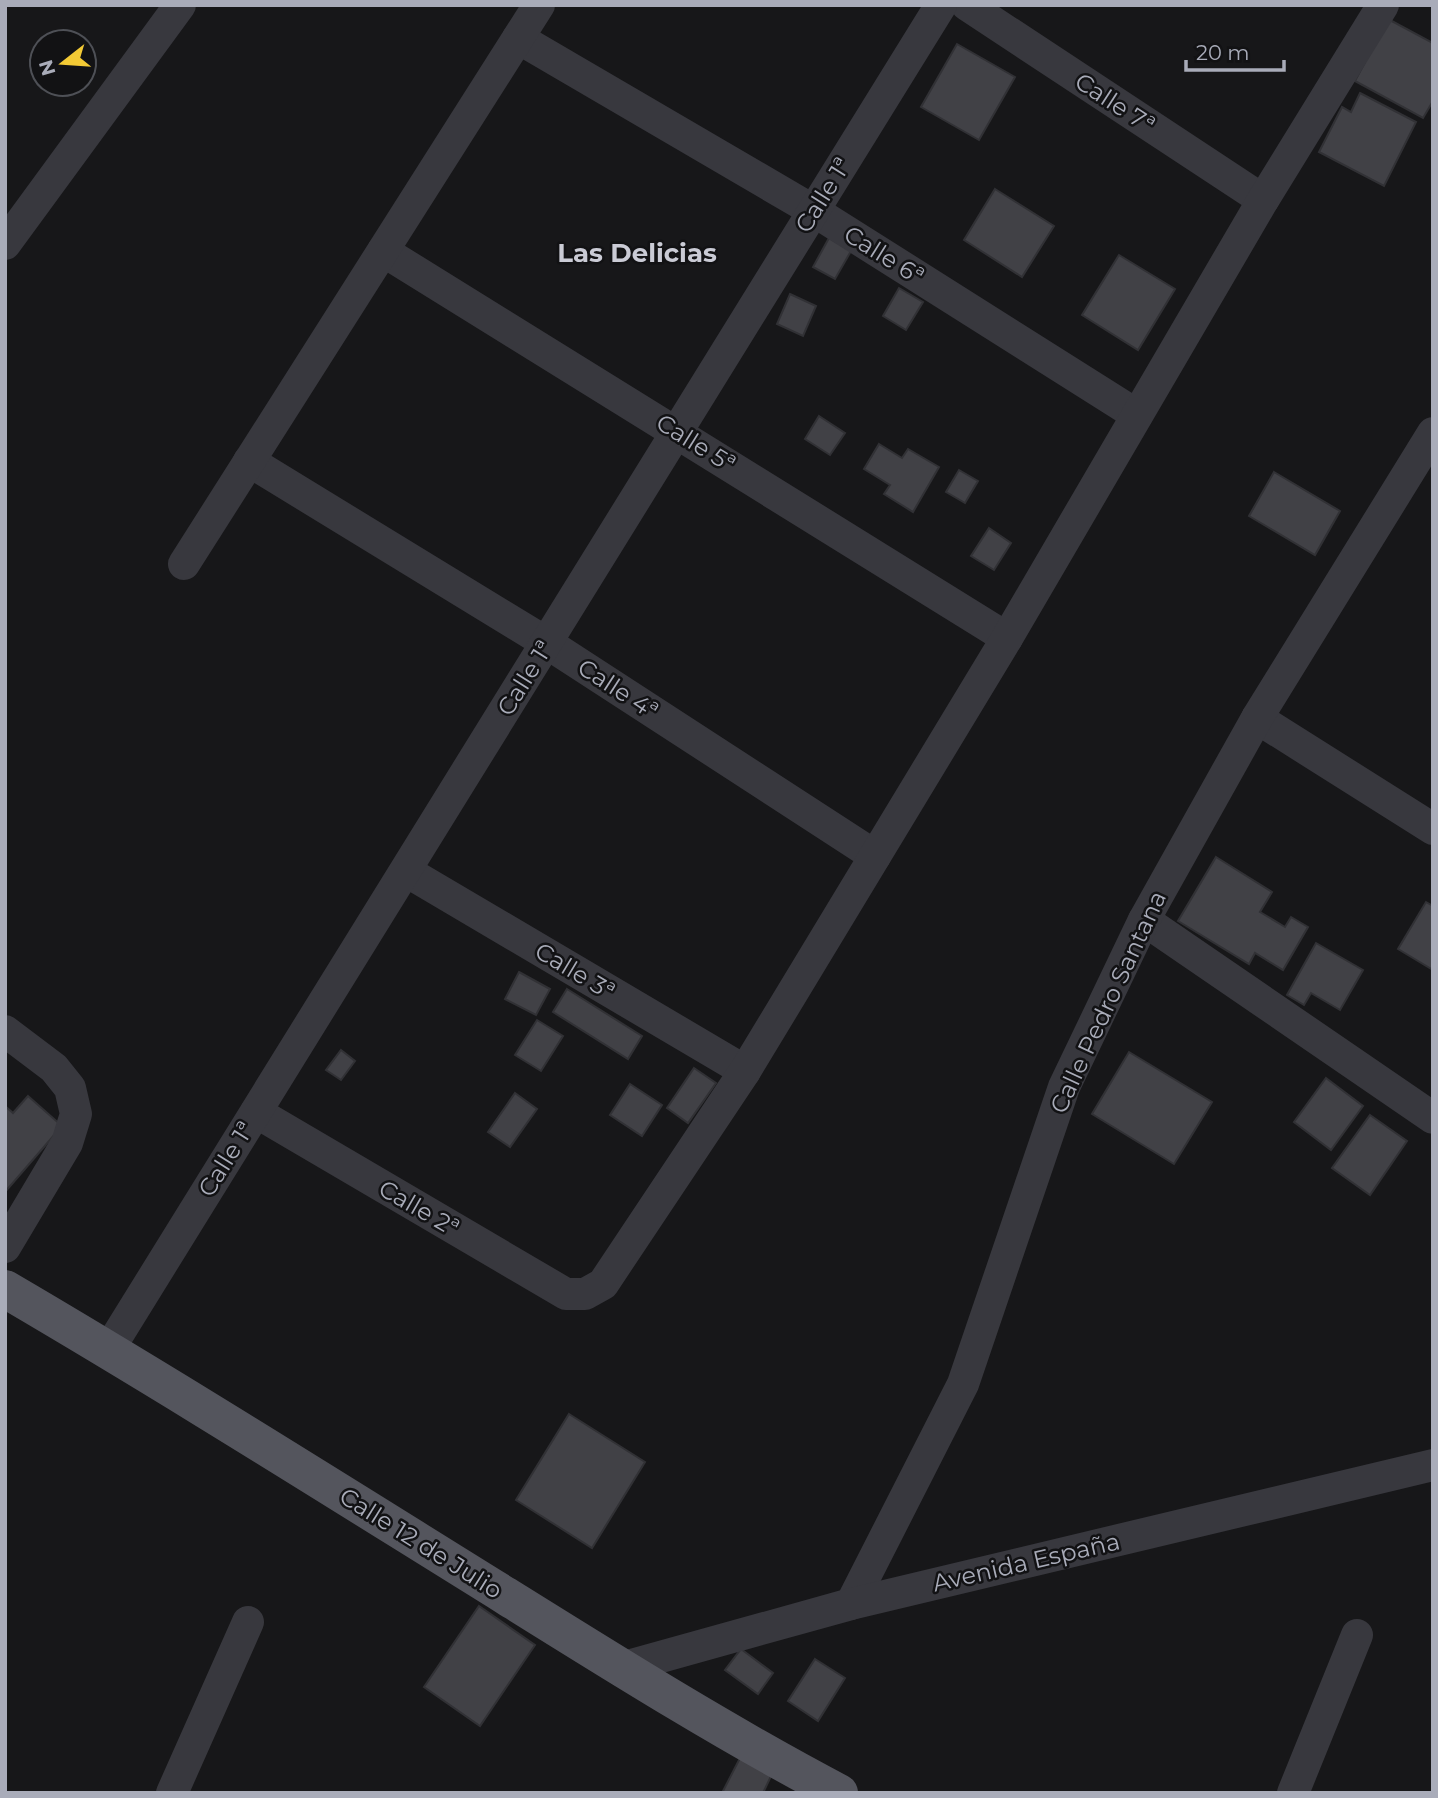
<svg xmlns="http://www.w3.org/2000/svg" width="1438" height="1798" viewBox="0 0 1438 1798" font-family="Montserrat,sans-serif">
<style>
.building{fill:#414146;stroke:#313135;stroke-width:2}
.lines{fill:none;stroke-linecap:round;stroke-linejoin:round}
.minor{stroke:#38383e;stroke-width:32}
.major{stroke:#54555d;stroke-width:38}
.labels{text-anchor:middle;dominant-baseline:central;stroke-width:5;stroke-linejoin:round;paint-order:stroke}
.street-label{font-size:24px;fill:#a9acb9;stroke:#121214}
.neighbourhood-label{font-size:26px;font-weight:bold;fill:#cacbd5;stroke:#121214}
</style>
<rect width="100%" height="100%" fill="#171719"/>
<!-- building -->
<g class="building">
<path d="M1388,19L1433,43V101L1423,118L1355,81Z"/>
<path d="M957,44L1015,77L979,140L921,107Z"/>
<path d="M1360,93L1416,122L1384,186L1319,152L1342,107L1351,112Z"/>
<path d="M995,189L1054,226L1022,277L964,240Z"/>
<path d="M829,238L851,251L835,279L813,267Z"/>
<path d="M1119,255L1175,289L1138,350L1082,315Z"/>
<path d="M899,288L923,302L906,330L883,316Z"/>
<path d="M790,294L816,306L803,336L777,324Z"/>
<path d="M819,416L845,433L830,455L805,439Z"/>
<path d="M879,444L902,458L908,449L939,467L913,512L884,494L890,485L864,469Z"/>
<path d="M959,470L978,481L965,503L946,492Z"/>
<path d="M1274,472L1340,511L1315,555L1249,516Z"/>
<path d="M989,528L1011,543L994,570L971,556Z"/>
<path d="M1216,857L1272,892L1260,912L1285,927L1291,917L1308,927L1283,970L1255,953L1249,964L1178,921Z"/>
<path d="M1426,902L1433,906V970L1398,949Z"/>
<path d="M1316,943L1363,970L1340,1010L1311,993L1304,1005L1287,995Z"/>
<path d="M519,972L550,989L536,1015L505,999Z"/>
<path d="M567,989L642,1036L628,1059L553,1012Z"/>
<path d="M537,1020L563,1036L541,1071L515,1055Z"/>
<path d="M341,1050L355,1061L341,1080L326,1070Z"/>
<path d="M1129,1052L1212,1102L1174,1164L1092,1114Z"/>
<path d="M694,1068L716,1083L688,1123L667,1108Z"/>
<path d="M1326,1078L1363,1106L1331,1150L1294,1122Z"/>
<path d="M630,1084L662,1105L642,1136L610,1115Z"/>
<path d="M515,1093L537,1109L510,1147L488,1132Z"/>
<path d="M28,1096L62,1126L5,1192V1106L13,1113Z"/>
<path d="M1370,1115L1407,1141L1370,1195L1332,1168Z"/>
<path d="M569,1414L645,1462L592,1548L516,1500Z"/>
<path d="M479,1606L535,1645L480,1726L424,1687Z"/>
<path d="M741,1649L773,1673L758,1694L725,1670Z"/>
<path d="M815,1659L845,1678L818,1721L788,1701Z"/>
<path d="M740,1758L772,1774L763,1793H722Z"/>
</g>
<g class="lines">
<!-- minor -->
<g class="minor">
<path d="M967,5L1263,200"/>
<path d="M518,38L814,211L1137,415"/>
<path d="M5,244L180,5"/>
<path d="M383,251L1007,638"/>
<path d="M249,461L547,643L875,856"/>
<path d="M184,564L539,5"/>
<path d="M1257,718L1433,829"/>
<path d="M406,871L745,1071"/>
<path d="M1144,920L1433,1118"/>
<path d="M5,1031L54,1068L70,1088L76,1114L67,1143L5,1247"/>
<path d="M256,1112L566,1294H585L603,1284L745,1071L1007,638L1263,200L1383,5"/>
<path d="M109,1349L941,5"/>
<path d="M851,1604L963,1384L1064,1087L1144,920L1257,718L1433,433"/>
<path d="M621,1668L851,1604L1433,1465"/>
<path d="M172,1793L248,1622"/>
<path d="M1293,1793L1357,1635"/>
</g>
<!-- major -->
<path class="major" d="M5,1289C174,1388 340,1493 506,1596C615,1664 725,1733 839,1793"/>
</g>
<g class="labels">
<!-- street labels -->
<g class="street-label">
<text transform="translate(1115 103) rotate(33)">Calle 7ª</text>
<text transform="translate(823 195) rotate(-58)">Calle 1ª</text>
<text transform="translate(884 255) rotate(32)">Calle 6ª</text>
<text transform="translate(696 443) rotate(32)">Calle 5ª</text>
<text transform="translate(525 678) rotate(-58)">Calle 1ª</text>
<text transform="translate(618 689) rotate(33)">Calle 4ª</text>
<text transform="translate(575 971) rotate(31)">Calle 3ª</text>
<text transform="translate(1108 1002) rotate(-65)">Calle Pedro Santana</text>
<text transform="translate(226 1159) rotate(-58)">Calle 1ª</text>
<text transform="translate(419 1208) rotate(30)">Calle 2ª</text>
<text transform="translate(421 1543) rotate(32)">Calle 12 de Julio</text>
<text transform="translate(1026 1562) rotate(-13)">Avenida España</text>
</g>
<!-- neighbourhood labels -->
<g class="neighbourhood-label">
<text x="637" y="253">Las Delicias</text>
</g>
</g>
<!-- border -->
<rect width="1438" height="1798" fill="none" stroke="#a9acb9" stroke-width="14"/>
<!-- north arrow -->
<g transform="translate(63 63) rotate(253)"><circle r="33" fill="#121214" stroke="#4e5056" stroke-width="2"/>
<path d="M0-5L12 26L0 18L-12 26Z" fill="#f3ca35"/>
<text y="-10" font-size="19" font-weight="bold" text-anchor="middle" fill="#a9acb9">N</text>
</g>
<!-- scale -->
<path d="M1186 60v10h98v-10" fill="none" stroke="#a9acb9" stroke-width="3.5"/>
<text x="1196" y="60" font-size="21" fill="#a9acb9" stroke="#121214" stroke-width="5" paint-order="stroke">20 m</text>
</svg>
